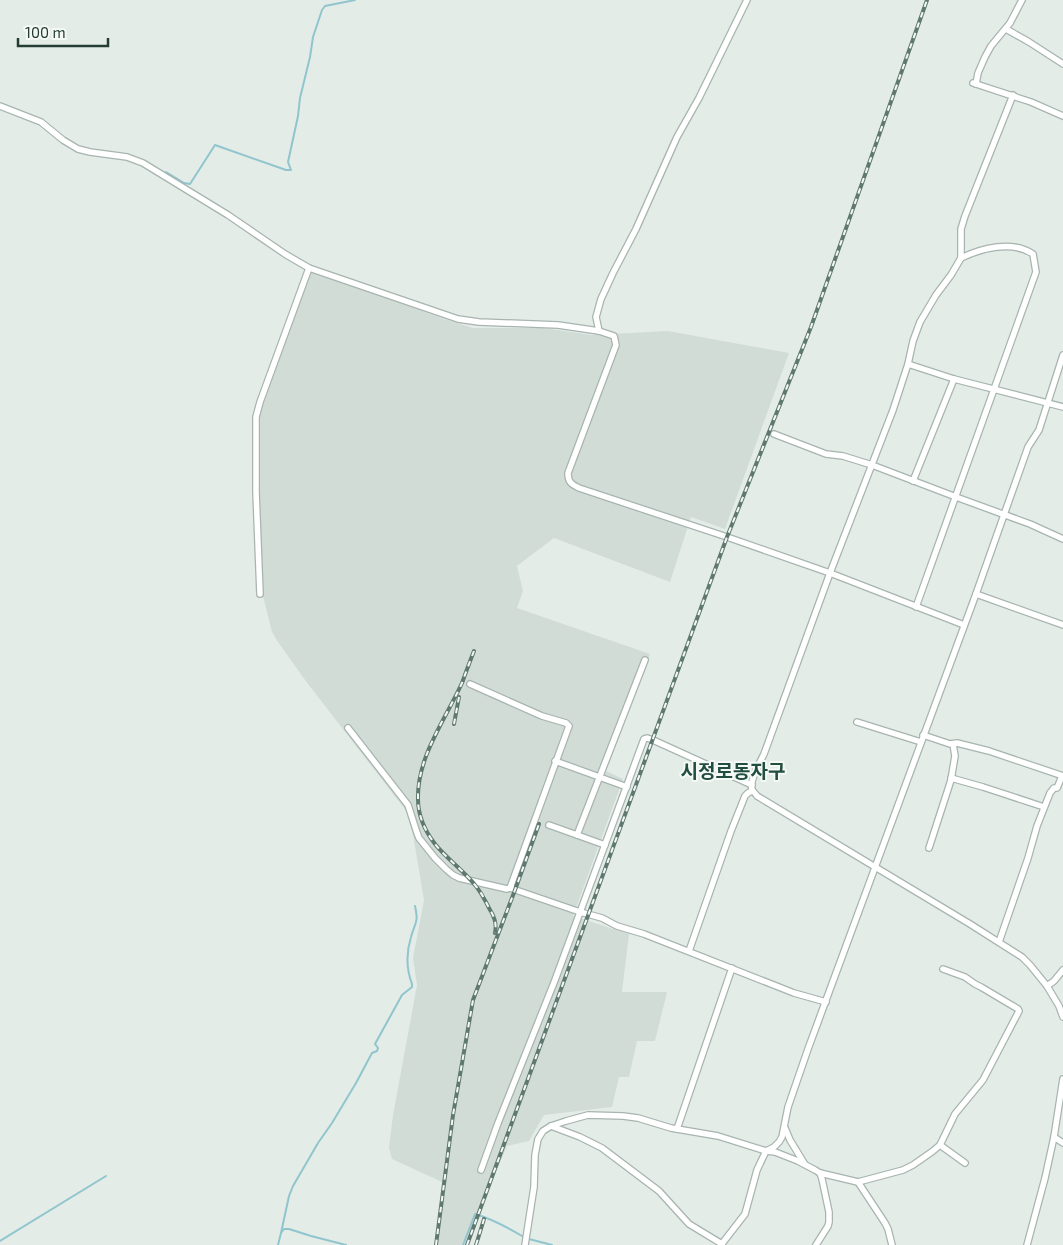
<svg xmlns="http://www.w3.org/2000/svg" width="1063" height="1245" viewBox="0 0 1063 1245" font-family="'Exo 2','Noto Sans KR',sans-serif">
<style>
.built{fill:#d2dcd7}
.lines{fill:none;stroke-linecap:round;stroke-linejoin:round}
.stream{stroke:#90c5cd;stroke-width:2}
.minor-casing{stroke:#a7b4af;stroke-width:8}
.minor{stroke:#fff;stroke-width:5.5}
.rail-casing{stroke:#5f7870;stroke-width:4}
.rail{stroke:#f4f9f6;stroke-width:2;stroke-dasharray:5.5;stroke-linecap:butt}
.labels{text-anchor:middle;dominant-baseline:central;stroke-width:4;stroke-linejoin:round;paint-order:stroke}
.quarter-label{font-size:19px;font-weight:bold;fill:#224d41;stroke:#f4f9f6}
</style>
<rect width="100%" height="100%" fill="#e4ece8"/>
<!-- built -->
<path class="built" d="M311,271L444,319L473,328H543L592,335L668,331L789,353L725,529L691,517L670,582L554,538L517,566L523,591L517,608L650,654L606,771L623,779L573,916L629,934L622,992H667L655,1041H637L629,1077H619L612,1107L544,1115L529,1141L507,1146L464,1245H437L442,1182L392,1159L389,1148L393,1115L417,985L413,958L424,900L413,835L407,812L305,680L278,642L272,632L263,596L258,497L260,411Z"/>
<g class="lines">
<!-- stream -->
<g class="stream">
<path d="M166,172L184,183L190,184L215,145L286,170H291L288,162L298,116L300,98L310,57L313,37L322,10L325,6L355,0"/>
<path d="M281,1233L289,1196L293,1186L318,1143L332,1123L356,1083L372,1053L377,1051L378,1048L375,1044L402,995L412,987V984C406,968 406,953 411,937C415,922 419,923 415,906"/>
<path d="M529,1239L552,1245"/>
<path d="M0,1241L106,1176"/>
<path d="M278,1245L281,1233L284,1229H289L311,1236L346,1245"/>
<path d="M463,1245L475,1214C492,1219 507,1227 522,1236"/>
</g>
<defs>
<g id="minor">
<path d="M1006,29L1029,42L1063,64"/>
<path d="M973,83L1031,102L1063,116"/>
<path d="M976,84L978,73L985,57L991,46L1010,23L1022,0"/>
<path d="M0,106L41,122L63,140L78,149L90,152L127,157L143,163L228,215L285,254L309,268L458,319L479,322L558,325L599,331L614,336L616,345L568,473C568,482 571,484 579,488L727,537L830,573L964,625"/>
<path d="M599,331L596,317L601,299L613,273L636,229L677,137L699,98L747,0"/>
<path d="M908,364L913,341L920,322L936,295L951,275L961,258V229L965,216L1013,95"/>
<path d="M1063,407L954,379L908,364L893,410L830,573L764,754C760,762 749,782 752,789C753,792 756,794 757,796L970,924L1022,957L1030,965L1047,986L1059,1006L1063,1017"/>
<path d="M774,434L826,454L843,456L872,465L956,497L1030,524L1063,539"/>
<path d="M913,481L954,379"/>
<path d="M260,594L256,492V417L260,402L309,268"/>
<path d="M976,594L1063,625"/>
<path d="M916,607L1036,272L1033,254C1012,240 982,248 961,258"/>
<path d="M470,684L542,716L566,723L569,726L510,888"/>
<path d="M857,722L921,742"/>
<path d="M348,728L408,805L417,833L419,838L435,858L446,869L453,875L459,878L507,889L510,888L580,912L602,918L617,926L644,934L794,993L826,1002"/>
<path d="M923,735L950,744L957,743L989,751L1063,776"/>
<path d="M555,761L627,787"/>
<path d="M951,778L983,787L1044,807"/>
<path d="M549,825L605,845"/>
<path d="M577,835L645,660"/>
<path d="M929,848L951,780L955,756L953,744"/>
<path d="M999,942L1028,858L1037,826L1050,793L1054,788H1057L1062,776"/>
<path d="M689,951L731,831L745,796L748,793L752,791"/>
<path d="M1047,986L1054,981L1063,970"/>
<path d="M551,1126L580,1137L602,1148L659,1191L689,1224L722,1244"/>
<path d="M785,1128L790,1140L804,1163"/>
<path d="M677,1129L732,968"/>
<path d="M1054,1137L1063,1143"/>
<path d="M940,1145L965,1163"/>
<path d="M481,1170L498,1123L555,980L644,739L647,738L653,740L752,785"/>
<path d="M820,1173L858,1182L903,1170L913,1165L933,1151L940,1145L955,1114L983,1080L1019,1011L1018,1009L981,987L975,984L965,977L943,969"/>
<path d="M858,1182L885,1223L888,1229L892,1245"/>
<path d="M525,1245L534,1187L535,1155L538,1139L543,1131L551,1126L566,1121L588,1115L623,1116L638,1118L671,1128L718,1136L766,1151L775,1152L798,1161L815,1170L820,1173L822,1179L829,1212V1222L828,1226L816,1245"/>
<path d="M721,1245L745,1214L757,1170L766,1151L774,1147L779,1142L782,1137L788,1107L808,1049L976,594L1028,447L1039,430L1063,355"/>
<path d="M1027,1245L1045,1178L1054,1137L1063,1079"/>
</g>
</defs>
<!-- minor casing -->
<use href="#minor" class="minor-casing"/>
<!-- minor -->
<use href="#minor" class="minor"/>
<defs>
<g id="rail">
<path d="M474,651C470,661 466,672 462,683C445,720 417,757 418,799C418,816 425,831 435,844C447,859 463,870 475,885C481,892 485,900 489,908C494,916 497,923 495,933"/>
<path d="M454,724L459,697"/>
<path d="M436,1245L453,1115L473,1000L515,890L539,824"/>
<path d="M467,1245L727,537L811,327L927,0"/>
<path d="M476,1245L484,1219"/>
</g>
</defs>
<!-- rail casing -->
<use href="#rail" class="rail-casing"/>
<!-- rail -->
<use href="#rail" class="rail"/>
</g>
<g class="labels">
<!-- quarter labels -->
<g class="quarter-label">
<text x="733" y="770">시정로동자구</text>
</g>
</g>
<!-- scale -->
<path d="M18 38v8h90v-8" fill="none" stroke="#253c35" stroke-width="2.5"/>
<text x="25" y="38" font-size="15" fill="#253c35" stroke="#f4f9f6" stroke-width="4" paint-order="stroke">100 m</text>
</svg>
